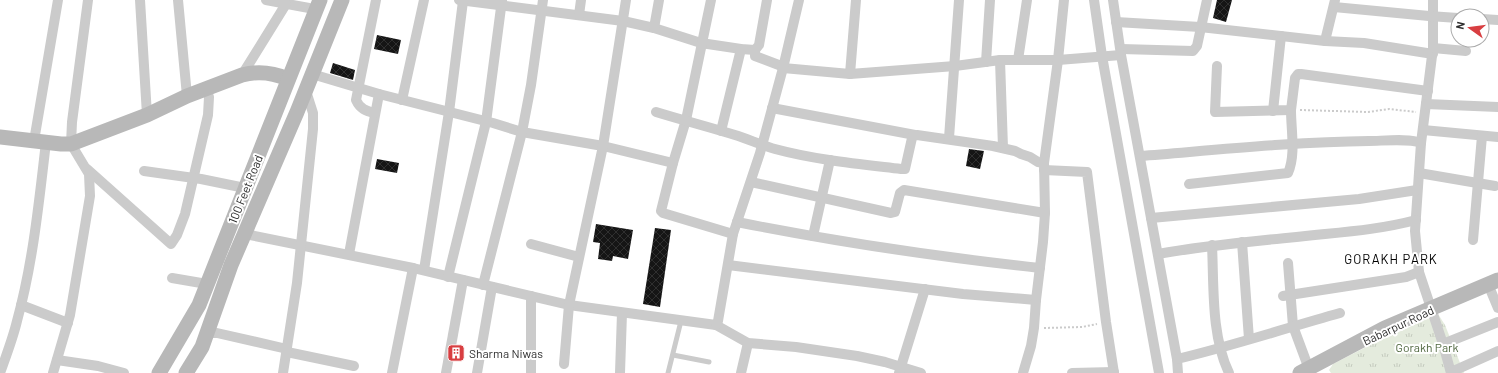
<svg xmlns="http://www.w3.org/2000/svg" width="1498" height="373" viewBox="0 0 1498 373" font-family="Barlow,sans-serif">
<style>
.park{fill:url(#park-tufts)}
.building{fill:url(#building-cross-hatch)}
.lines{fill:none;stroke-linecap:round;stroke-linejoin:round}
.path{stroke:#cbcbcb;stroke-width:2;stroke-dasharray:2 2;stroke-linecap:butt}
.lane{stroke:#cbcbcb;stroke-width:5}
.street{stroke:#cbcbcb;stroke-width:10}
.secondary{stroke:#b8b8b8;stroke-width:15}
.labels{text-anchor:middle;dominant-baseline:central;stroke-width:4;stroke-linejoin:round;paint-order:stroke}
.street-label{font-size:12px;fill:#2e2e2e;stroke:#fff}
.park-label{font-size:12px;fill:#4f673f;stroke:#fff}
.poi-label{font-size:12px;fill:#2e2e2e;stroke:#fff;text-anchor:start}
.neighbourhood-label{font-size:13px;letter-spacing:1px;fill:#000;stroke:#fff}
</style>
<defs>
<pattern id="park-tufts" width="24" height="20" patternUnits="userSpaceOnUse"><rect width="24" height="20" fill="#e4ebdd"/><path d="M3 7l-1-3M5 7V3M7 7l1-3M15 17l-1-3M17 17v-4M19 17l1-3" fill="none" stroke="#c4cabe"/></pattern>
<pattern id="building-cross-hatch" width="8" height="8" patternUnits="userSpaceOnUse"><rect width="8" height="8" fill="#151515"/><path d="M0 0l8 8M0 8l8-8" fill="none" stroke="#2f2f2f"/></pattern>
</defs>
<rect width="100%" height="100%" fill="#fff"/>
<!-- park -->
<path class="park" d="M1438,314L1445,325L1464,373H1331L1329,370L1333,364L1368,346Z"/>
<!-- building -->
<g class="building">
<path d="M1217,0H1232L1226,22L1213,18Z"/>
<path d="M377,35L401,40L398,54L374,49Z"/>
<path d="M333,63L355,70L353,80L330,73Z"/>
<path d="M969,149L984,151L980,169L966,166Z"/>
<path d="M377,159L399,163L397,173L375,169Z"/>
<path d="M596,224L633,230L628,259L613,256L612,261L598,259L600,243L593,242Z"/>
<path d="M655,228L671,230L660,307L643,304Z"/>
<path d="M458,346L463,348L461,361L455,359Z"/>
</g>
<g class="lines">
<!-- path -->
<g class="path">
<path d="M1300,110L1368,112L1389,109L1416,112"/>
<path d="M1044,328L1082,327L1097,324"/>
</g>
<!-- lane -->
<g class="lane">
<path d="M673,355L709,362"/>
<path d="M668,373L681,321"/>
</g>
<!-- street -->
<g class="street">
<path d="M140,0L147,115"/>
<path d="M178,0L187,96"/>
<path d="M266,0L309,8L316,11"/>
<path d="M459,0L623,21L654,28L701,43L741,49L755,50"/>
<path d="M711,0L686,120L673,163L661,211L663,213L733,234"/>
<path d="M767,0L759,45L755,50V56L784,67"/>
<path d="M1094,0L1102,56L1159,373"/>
<path d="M1113,0L1121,55L1177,359L1178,373"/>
<path d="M1433,0V48L1421,143L1415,231L1419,272L1443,344L1451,373"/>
<path d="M1334,7L1429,16L1458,18"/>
<path d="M579,15L581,0"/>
<path d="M1482,19L1498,20"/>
<path d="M1116,22L1200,27L1325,41L1364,43L1433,54"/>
<path d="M654,28L659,0"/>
<path d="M1325,41L1335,0"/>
<path d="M1433,48L1466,51"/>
<path d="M1121,49L1193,51L1197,46L1207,0"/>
<path d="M1000,60L1003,148"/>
<path d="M1018,60L1027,0"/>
<path d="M986,62L990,0"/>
<path d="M1217,66L1215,112L1291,110L1295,78L1298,74H1301L1428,91"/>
<path d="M783,68L850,74L955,66L1000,60H1058L1121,55"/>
<path d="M312,74L379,94L349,254"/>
<path d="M850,74L856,0"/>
<path d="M242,75L286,4"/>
<path d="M379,94L493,123L522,132L603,146L673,163"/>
<path d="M402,100L424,0"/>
<path d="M1426,104L1498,107"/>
<path d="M772,108L915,135"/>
<path d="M1273,111L1281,36"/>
<path d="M656,112C682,120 709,127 735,135C748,139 761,145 775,149C816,160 859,164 901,169H905L912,138L913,136L917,135L993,146L1015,151L1021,154L1030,157L1038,162L1044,163"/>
<path d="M375,113C366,111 360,109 356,100L376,0"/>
<path d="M1423,130L1498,137"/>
<path d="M721,131L741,49"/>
<path d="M949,138L959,0"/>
<path d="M34,141L58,0"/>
<path d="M1140,156C1216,150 1293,142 1369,141C1382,141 1410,138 1421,143"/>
<path d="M87,169L171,244L177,235L185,214L208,115L209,97L206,89"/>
<path d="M1044,170L1087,172L1106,322L1114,373"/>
<path d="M144,171L201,179L245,188"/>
<path d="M1419,173L1495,186"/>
<path d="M751,182L891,213L895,212L900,193L904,190L1045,213"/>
<path d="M1189,184L1288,173C1296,155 1291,130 1291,110"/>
<path d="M1151,218L1359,199L1417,190"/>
<path d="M737,222C837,242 939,257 1040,268"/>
<path d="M245,234L413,268L569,305L716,325L748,343L796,347L857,356L885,362L921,373"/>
<path d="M813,236L830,160"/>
<path d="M1473,240L1482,136"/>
<path d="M1242,242L1249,339"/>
<path d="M531,244L579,257"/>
<path d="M1212,245C1214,287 1211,335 1229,373"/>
<path d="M1158,254C1213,244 1269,240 1325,234C1356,231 1386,228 1416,220"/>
<path d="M1288,263L1293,326L1309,369"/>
<path d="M728,265L963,294L1036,300"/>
<path d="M424,270L449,112L463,1"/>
<path d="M448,277L486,122L502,0"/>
<path d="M172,278L207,284"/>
<path d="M1488,284L1498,308"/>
<path d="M483,285L522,132L531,85L543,0"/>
<path d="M531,296V373"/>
<path d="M1283,296L1406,277L1419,272"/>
<path d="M21,305L68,323"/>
<path d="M716,325L718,321L733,234L760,153L783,68L799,0"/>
<path d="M207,333H217L287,349"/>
<path d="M1443,344L1498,322"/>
<path d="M287,352L354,366"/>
<path d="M1177,359C1232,346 1286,328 1340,313"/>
<path d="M57,360L98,366L124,373"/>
<path d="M564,364L569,305L603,146L626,0"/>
<path d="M1451,372L1498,351"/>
<path d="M0,373C6,356 13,338 17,321C33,263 39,202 46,142"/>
<path d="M53,373L70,315L90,196L89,174L71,144L72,122L88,0"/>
<path d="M283,373L297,283L313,129V113L306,91"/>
<path d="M392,373L413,268"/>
<path d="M446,373L463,280"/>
<path d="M477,373L492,287"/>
<path d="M620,373L622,313"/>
<path d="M741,373L748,343"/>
<path d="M899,373L925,289"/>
<path d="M1023,373L1031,346L1034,328L1036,300L1043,242L1045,213L1044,163L1058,60L1064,0"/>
<path d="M1072,373L1114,372"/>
</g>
<!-- secondary -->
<g class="secondary">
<path d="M0,137L61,144H71L147,115L187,96L242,75C257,71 274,73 288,79"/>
<path d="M159,373L199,305L320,0"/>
<path d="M186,373L202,347L231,265L297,112L342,0"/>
<path d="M1300,373L1385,328L1498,280"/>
</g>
</g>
<!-- icons -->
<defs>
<symbol id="building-square" viewBox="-11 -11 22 22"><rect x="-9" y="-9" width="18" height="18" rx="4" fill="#d83e41" stroke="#fff"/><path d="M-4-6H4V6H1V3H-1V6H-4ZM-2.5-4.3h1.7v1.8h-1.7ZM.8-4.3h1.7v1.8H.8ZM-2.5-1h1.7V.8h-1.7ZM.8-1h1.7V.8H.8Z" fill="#fff"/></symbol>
</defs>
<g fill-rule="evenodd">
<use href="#building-square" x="446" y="343" width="20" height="20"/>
</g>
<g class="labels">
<!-- street labels -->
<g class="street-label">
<text transform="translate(245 189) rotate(-68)">100 Feet Road</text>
<text transform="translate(1398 325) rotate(-25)">Babarpur Road</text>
</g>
<!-- park labels -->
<g class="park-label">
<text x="1427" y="347">Gorakh Park</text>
</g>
<!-- poi labels -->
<g class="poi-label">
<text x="469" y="353">Sharma Niwas</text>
</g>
<!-- neighbourhood labels -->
<g class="neighbourhood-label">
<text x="1391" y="259">GORAKH PARK</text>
</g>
</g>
<!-- north arrow -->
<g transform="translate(1470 28) rotate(284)"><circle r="19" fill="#ffffff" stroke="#ababab"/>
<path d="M0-3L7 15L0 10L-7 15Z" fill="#d83e41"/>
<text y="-6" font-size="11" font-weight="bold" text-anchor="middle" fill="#2e2e2e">N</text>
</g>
</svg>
